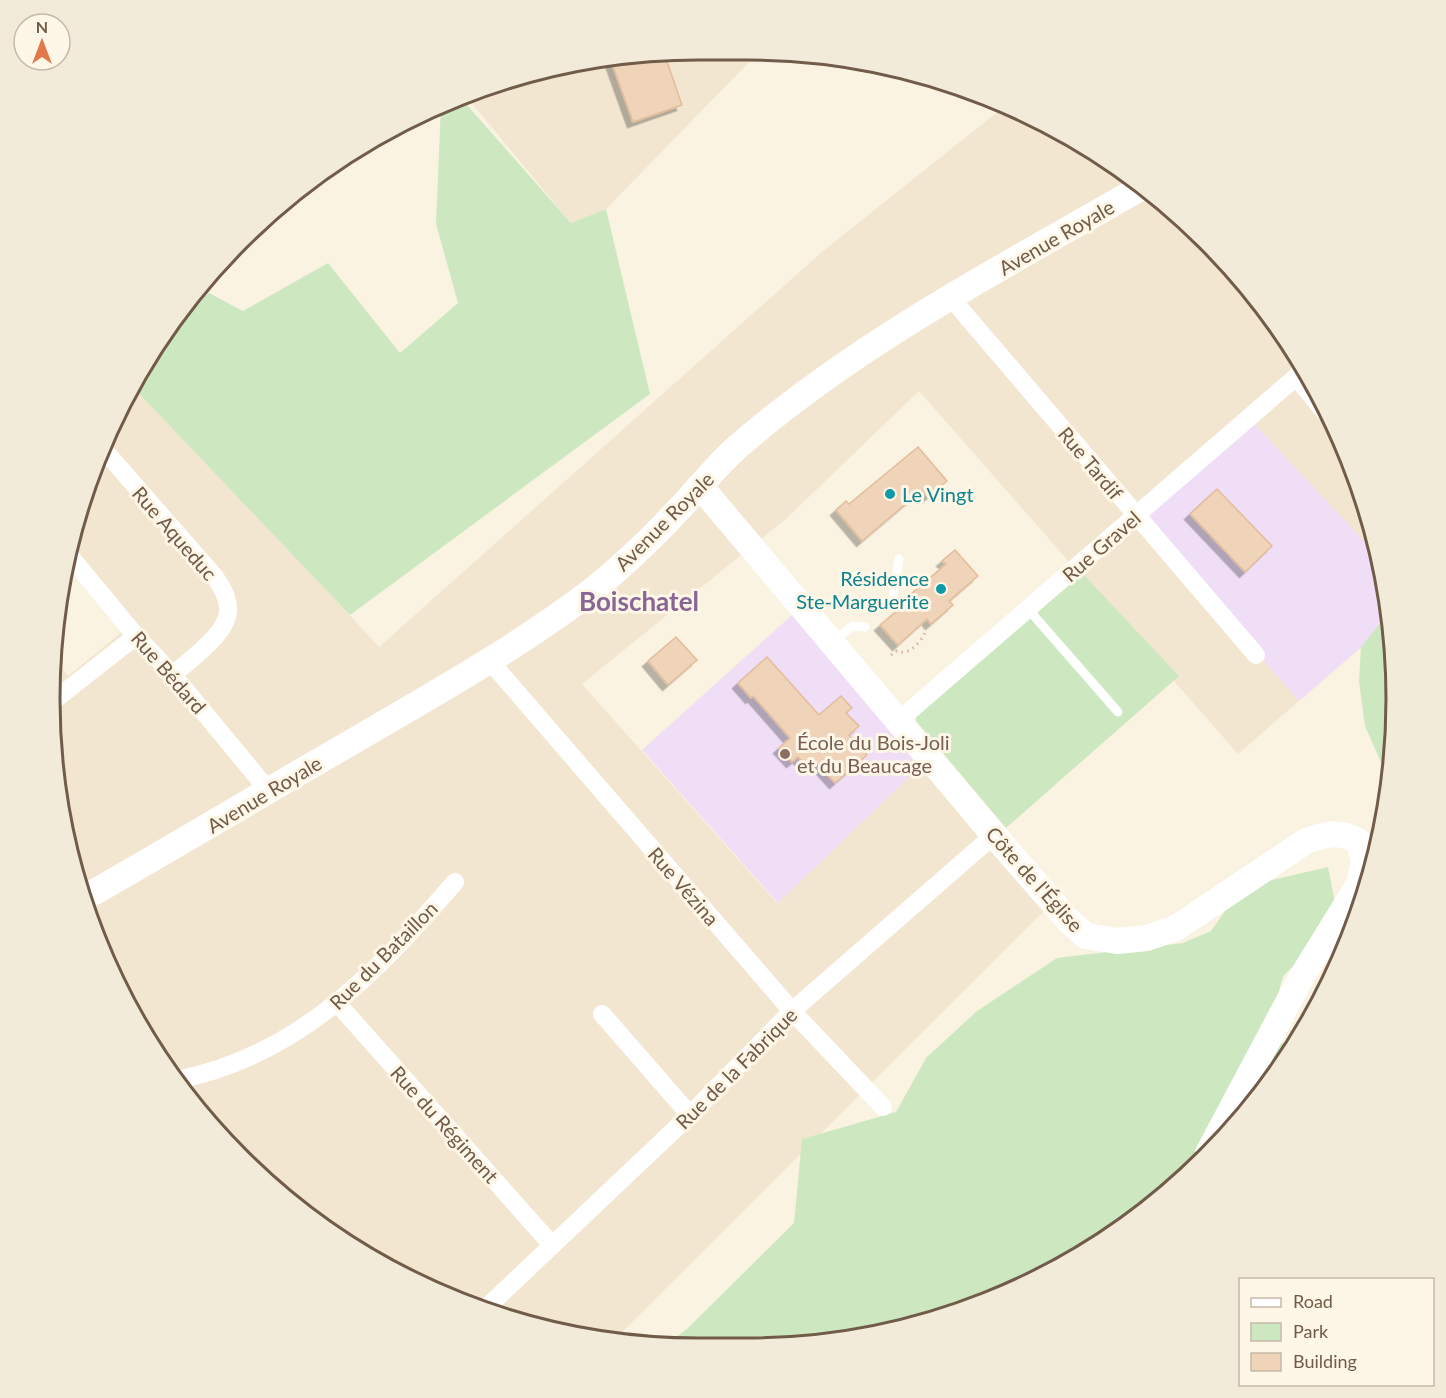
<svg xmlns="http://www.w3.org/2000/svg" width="1446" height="1398" viewBox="0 0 1446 1398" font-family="Lato,sans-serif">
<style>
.residential{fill:#f2e6d0}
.education{fill:#f0def7}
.green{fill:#cde8c1}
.building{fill:#f0d4ba;stroke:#e2bc9b;stroke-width:1.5;filter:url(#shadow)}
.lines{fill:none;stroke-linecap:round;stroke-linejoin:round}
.path{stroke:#d4b89e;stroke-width:3;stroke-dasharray:1.5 4.5;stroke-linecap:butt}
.lane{stroke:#fff;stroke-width:9}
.street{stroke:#fff;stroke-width:18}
.secondary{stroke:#fff;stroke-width:26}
.culture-dot{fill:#0f9aa8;stroke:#fef7e7;stroke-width:2}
.education-dot{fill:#8d6e63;stroke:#fef7e7;stroke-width:2}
.labels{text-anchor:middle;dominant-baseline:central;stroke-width:6;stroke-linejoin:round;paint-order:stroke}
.street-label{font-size:20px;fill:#715b49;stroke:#fef7e7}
.culture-label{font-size:20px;fill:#0d838f;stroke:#fef7e7;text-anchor:start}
.education-label{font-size:20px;fill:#785e54;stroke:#fef7e7;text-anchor:start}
.district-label{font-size:26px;font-weight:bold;fill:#896595;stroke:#fef7e7}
.rim{fill:none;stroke:#715b49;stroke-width:3}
</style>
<defs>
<filter id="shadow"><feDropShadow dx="-5.5" dy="5.5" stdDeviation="0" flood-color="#0004"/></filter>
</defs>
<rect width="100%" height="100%" fill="#fbf3e1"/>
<!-- residential -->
<g class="residential">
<path d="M699,50L759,52L606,209L571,223L465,95L572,62Z"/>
<path d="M1005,106L1071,136L1175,210L1262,303L1329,411L1374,531L1390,622L1238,754L919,391L787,518L582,684L777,903L929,758L1048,907L614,1340L531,1326L411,1281L303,1214L210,1127L136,1023L72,867L51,742L54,657L68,676L133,623L71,546L84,491L134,381L379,647L823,251Z"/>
</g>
<!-- education -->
<g class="education">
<path d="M1249,418L1378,556L1390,622L1299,701L1136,515Z"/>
<path d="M801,607L929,758L778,903L642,750Z"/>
</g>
<!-- green -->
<g class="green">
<path d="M459,96L571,223L606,209L650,394L350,615L131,385L136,375L178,317L209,293L243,311L328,263L400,353L458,303L436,224L441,104Z"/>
<path d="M1083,574L1179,676L1006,828L916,721V709Z"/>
<path d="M1388,613L1395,656L1391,785L1365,726L1359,681L1361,647Z"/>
<path d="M1328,867L1336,907L1331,931L1283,976L1274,1010L1278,1042L1284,1044L1302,1034L1236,1127L1143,1214L1035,1281L915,1326L790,1347H662L687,1329L794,1223L802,1139L896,1112L926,1058L977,1011L1057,958L1183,943L1211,931L1242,887Z"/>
</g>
<!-- building -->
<g class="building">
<path d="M664,53L682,105L633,122L610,58Z"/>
<path d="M918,447L947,481L928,497L922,490L862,541L836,510L846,501L849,504Z"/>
<path d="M1217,489L1272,546L1245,572L1190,514Z"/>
<path d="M955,550L978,576L949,601L953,605L931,624L927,619L898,645L880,625L905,604L903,601L946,564L942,561Z"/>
<path d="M676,637L697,660L668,685L648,661Z"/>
<path d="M767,657L819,715L841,696L852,708L846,713L859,726L849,735L867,755L835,783L816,762L809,769L798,757L792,762L779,748L790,738L753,696L751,698L738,683Z"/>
</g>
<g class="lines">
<!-- path -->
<path class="path" d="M891,655L896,651C909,656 919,644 925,633L924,628L921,625"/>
<!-- lane -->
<g class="lane">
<path d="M892,605L899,559"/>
<path d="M1028,609L1118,712"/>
<path d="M833,641L853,626L865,627"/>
</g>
<!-- street -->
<g class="street">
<path d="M951,298L1256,655"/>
<path d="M1296,377L1333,422"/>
<path d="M103,449L215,577C221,586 227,595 228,607C231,632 190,659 173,675"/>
<path d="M69,555L136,636L173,675L268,790"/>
<path d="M489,660L792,1011L883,1107"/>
<path d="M52,702L136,636"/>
<path d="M898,721L1296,377L1303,369"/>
<path d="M338,1004L552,1245"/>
<path d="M602,1014L690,1115"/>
<path d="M177,1080C299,1056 377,972 455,882"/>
<path d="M485,1309L690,1115L792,1011L994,835"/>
</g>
<!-- secondary -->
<g class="secondary">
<path d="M700,486L994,835L1067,919L1086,936L1117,941L1147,938L1176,928L1306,841C1327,834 1338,830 1358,841L1364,861L1359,884L1301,978L1208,1153"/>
<path d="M84,898C172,848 258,796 345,746C427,698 510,652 585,596C619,570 651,539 680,508C700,487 719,462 742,443C862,340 1005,266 1142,187"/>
</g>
</g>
<!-- markers -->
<g class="culture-dot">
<circle cx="890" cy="494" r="6"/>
<circle cx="941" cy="589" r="6"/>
</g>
<circle class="education-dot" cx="785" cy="754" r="6"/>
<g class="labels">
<!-- street labels -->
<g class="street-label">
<text transform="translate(1056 237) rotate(-30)">Avenue Royale</text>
<text transform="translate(1091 463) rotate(50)">Rue Tardif</text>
<text transform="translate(664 521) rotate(-45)">Avenue Royale</text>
<text transform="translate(175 533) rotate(49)">Rue Aqueduc</text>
<text transform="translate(1101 546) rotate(-41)">Rue Gravel</text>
<text transform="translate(169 672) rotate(49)">Rue Bédard</text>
<text transform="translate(264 794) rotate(-31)">Avenue Royale</text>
<text transform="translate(1035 879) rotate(48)">Côte de l'Église</text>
<text transform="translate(684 886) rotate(49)">Rue Vézina</text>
<text transform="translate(383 955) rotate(-45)">Rue du Bataillon</text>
<text transform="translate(736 1068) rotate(-45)">Rue de la Fabrique</text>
<text transform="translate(445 1124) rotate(48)">Rue du Régiment</text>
</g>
<!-- culture labels -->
<g class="culture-label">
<text x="902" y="494">Le Vingt</text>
<text x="929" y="578" text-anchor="end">Résidence<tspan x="929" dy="23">Ste-Marguerite</tspan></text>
</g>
<!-- education labels -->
<g class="education-label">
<text x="797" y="742">École du Bois-Joli<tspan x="797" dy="23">et du Beaucage</tspan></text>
</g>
<!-- district labels -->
<g class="district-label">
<text x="639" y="601">Boischatel</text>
</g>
</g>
<!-- crop -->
<path d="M0 0H1446V1398H0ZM699 60H747A639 639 0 0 1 1386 699V699A639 639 0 0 1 747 1338H699A639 639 0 0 1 60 699V699A639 639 0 0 1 699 60Z" fill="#f3ebda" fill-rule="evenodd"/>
<path class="rim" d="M699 60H747A639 639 0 0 1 1386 699V699A639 639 0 0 1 747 1338H699A639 639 0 0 1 60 699V699A639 639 0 0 1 699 60Z"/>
<!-- legend -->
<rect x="1239" y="1278" width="195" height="108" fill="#fef7e7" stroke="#c6b9a8" stroke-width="1.5"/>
<rect x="1251" y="1298" width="30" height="9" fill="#ffffff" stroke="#c6b9a8" stroke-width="1.5"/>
<text x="1293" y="1308" font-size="18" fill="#715b49">Road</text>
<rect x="1251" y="1323" width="30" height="18" fill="#cde8c1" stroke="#c6b9a8" stroke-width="1.5"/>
<text x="1293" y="1338" font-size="18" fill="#715b49">Park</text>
<rect x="1251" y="1353" width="30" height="18" fill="#f0d4ba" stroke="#c6b9a8" stroke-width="1.5"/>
<text x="1293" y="1368" font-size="18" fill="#715b49">Building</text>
<!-- north arrow -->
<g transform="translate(42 42)"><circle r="28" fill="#fef7e7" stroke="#c6b9a8" stroke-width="1.5"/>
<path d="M0-4.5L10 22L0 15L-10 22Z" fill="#e2794a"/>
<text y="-9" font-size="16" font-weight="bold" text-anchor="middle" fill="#715b49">N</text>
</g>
</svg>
